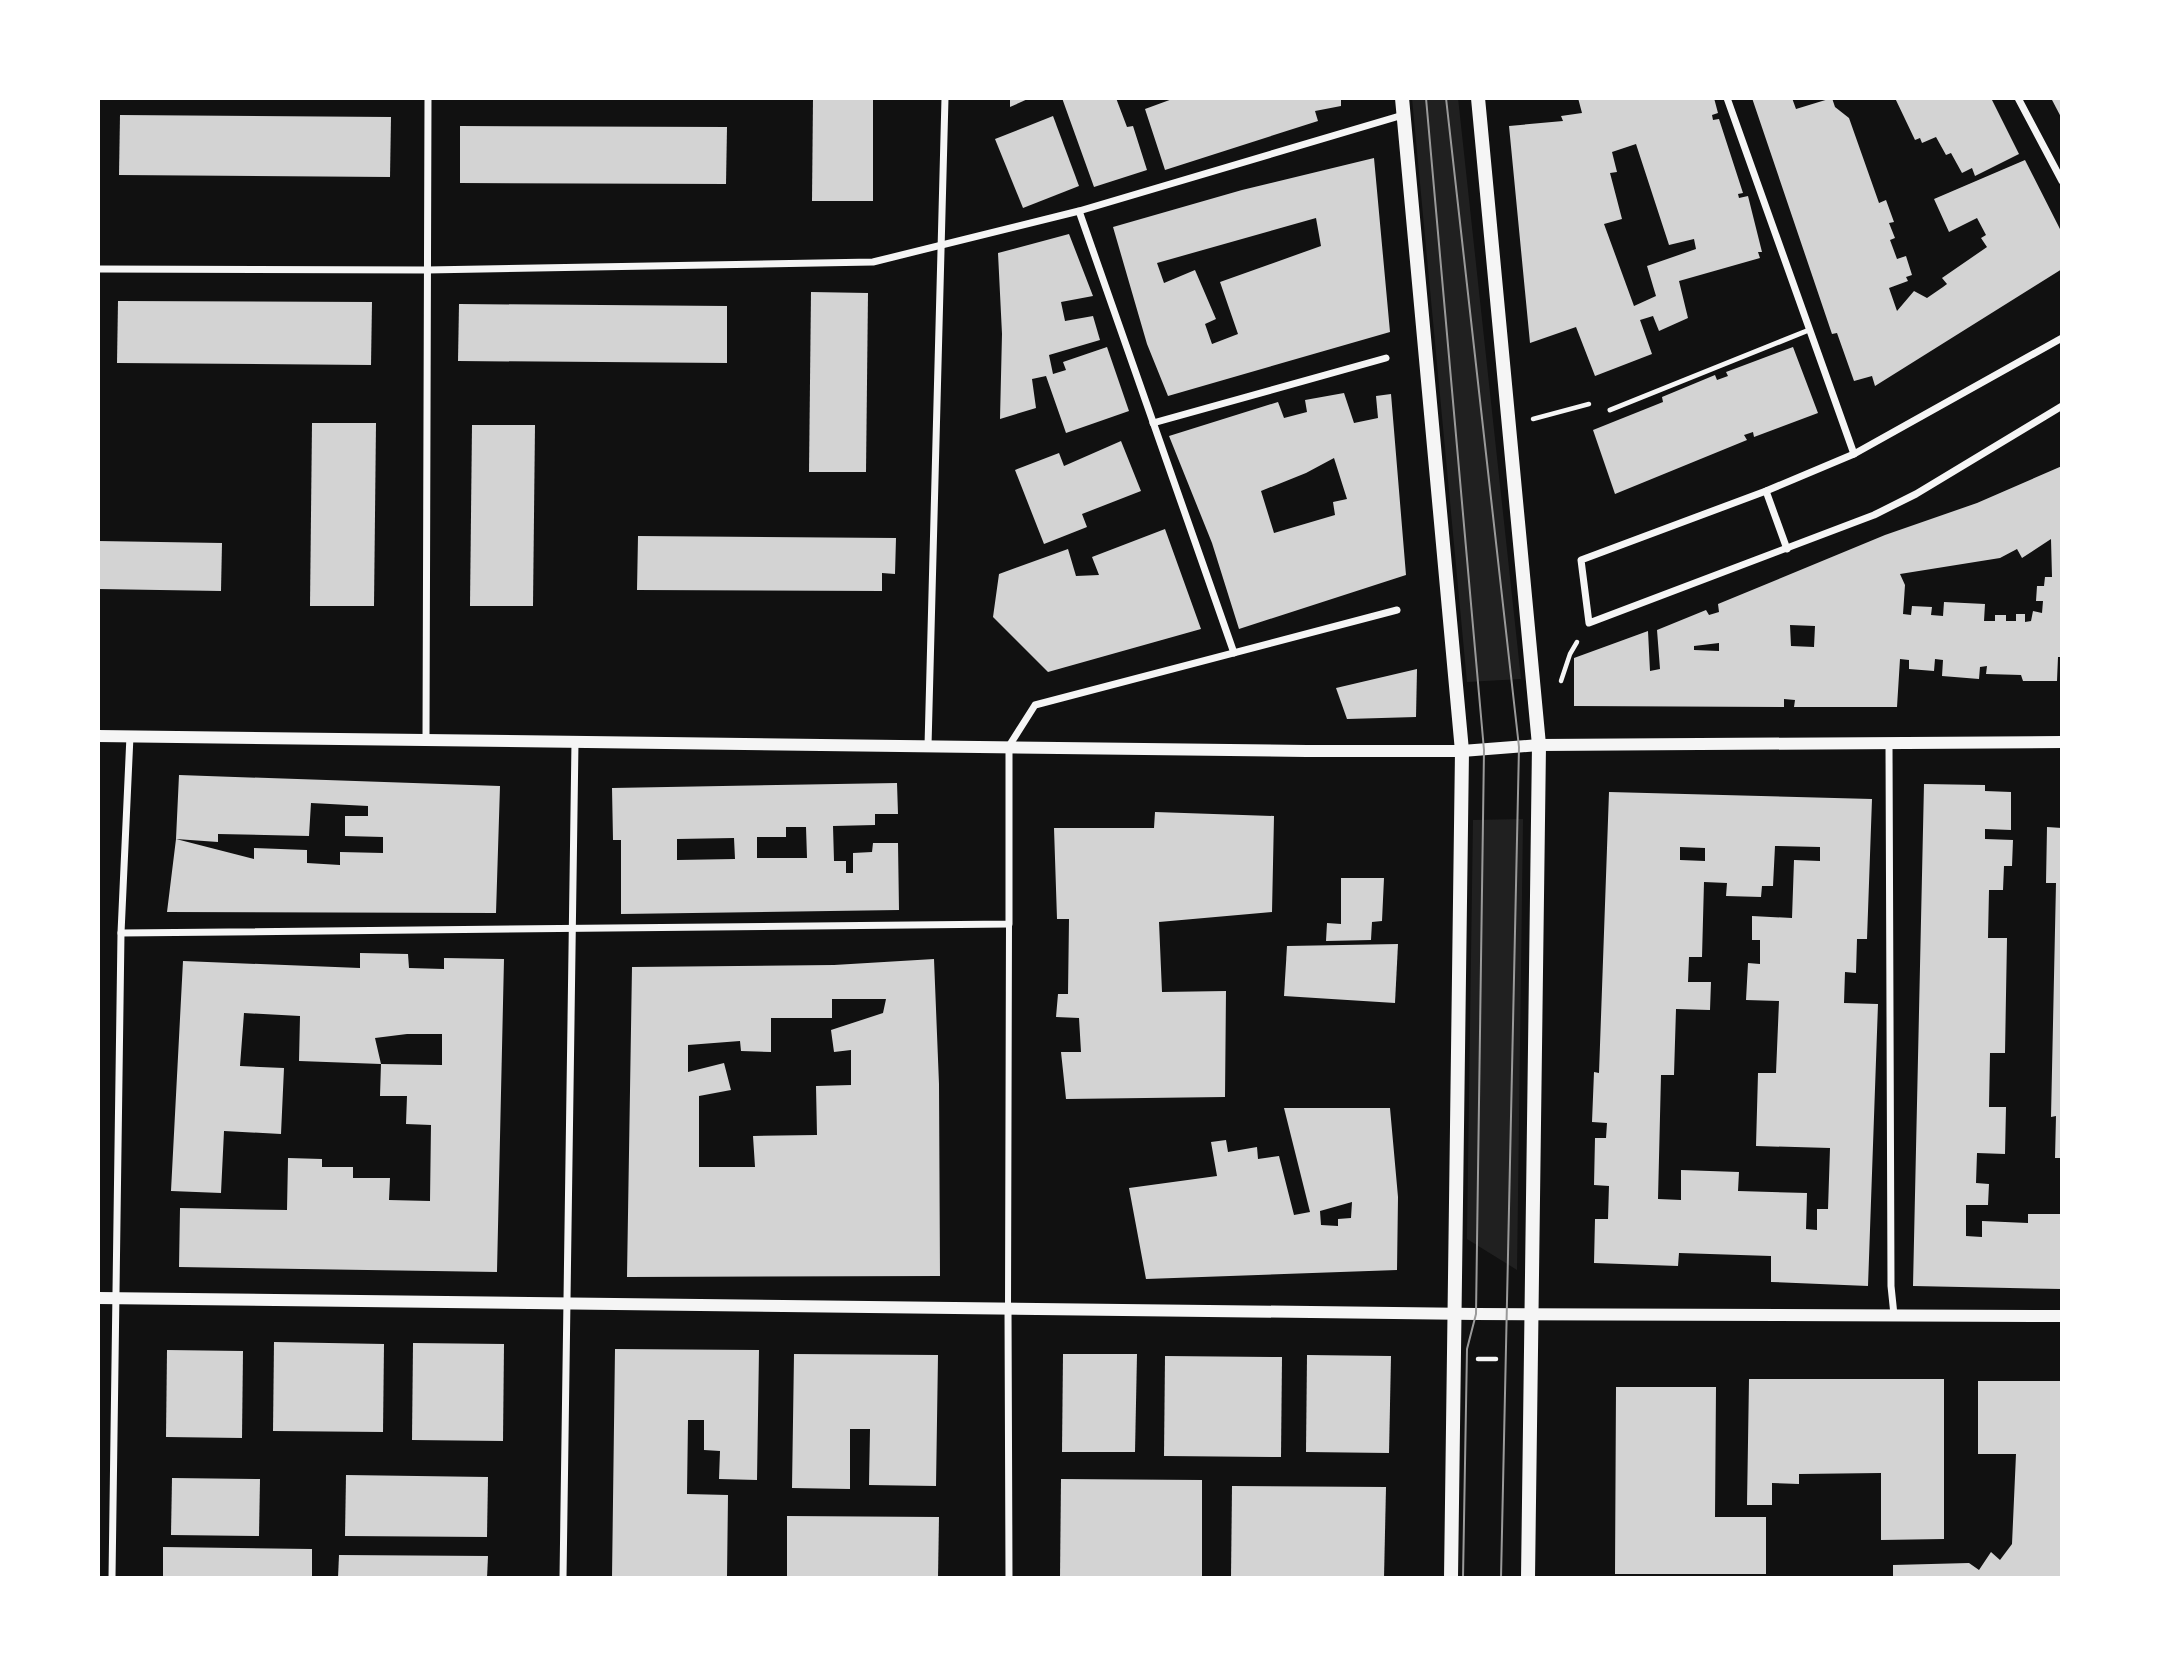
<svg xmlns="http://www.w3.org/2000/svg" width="2160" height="1676" viewBox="0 0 2160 1676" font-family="Roboto,sans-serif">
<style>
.green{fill:#202020}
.building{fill:#d3d3d3;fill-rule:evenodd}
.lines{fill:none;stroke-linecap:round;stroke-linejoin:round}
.path{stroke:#f5f5f5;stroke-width:4.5}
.service{stroke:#f5f5f5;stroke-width:5}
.pedestrian{stroke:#f5f5f5;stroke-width:6}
.minor{stroke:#f5f5f5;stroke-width:7}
.tertiary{stroke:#f5f5f5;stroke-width:12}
.secondary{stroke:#f5f5f5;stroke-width:14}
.tram{stroke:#9a9a9a;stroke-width:2}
</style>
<rect width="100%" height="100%" fill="#111"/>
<!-- green -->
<g class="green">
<path d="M1412,98H1458L1521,679L1467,682Z"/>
<path d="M1523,819L1517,1270L1467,1239L1473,820Z"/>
</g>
<!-- building -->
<g class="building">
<path d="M813,98H873V201H812Z"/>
<path d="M1010,98H1030L1010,107Z"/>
<path d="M1062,98H1116L1127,127L1133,126L1147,170L1094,187Z"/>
<path d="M1175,98H1341V106L1315,111L1318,121L1165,170L1145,109Z"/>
<path d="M1578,98H1714L1718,113L1712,115L1713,120L1719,119L1743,193L1738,194L1739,198L1748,196L1762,252H1758L1760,258L1679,281L1688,318L1659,331L1653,316L1640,320L1652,354L1595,376L1576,327L1530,343L1509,126L1563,121L1561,116L1582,113ZM1636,144L1669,245L1694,239L1696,249L1647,266L1656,296L1634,306L1604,224L1622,219L1610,173L1617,172L1612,152Z"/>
<path d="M1752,98H1792L1796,109L1832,98L1835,107L1849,118L1879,203L1886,200L1894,222L1889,223L1895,238L1890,240L1897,259L1906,256L1912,275L1906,277L1908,281L1889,288L1897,311L1914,291L1927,298L1943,287L1947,284L1942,278L1987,247L1981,238L1986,235L1977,218L1949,232L1934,199L2025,160L2062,233V269L1875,386L1872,376L1854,381L1837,333L1832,334Z"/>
<path d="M1895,98H1991L2019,154L1975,176L1972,168L1962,173L1951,153L1946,155L1936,137L1922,143L1920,138L1915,140Z"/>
<path d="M2051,98H2062V119Z"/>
<path d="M120,115L391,117L390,177L119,175Z"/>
<path d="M1053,116L1079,186L1023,208L995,139Z"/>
<path d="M460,126L727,127L726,184L460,183Z"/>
<path d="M1374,158L1390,332L1168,396L1147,344L1113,227L1242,190ZM1316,218L1321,246L1220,282L1238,334L1212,344L1205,324L1216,319L1195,270L1164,283L1157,263Z"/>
<path d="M1069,234L1093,296L1061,302L1065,321L1093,316L1100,340L1049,355L1053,374L1066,370L1063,362L1107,347L1129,411L1066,433L1046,376L1032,379L1036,408L1000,419L1002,334L998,253Z"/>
<path d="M811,292L868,293L866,472H809Z"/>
<path d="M118,301L372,302L371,365L117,363Z"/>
<path d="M459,304L727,306V363L458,361Z"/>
<path d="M1793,347L1818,413L1754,437L1753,432L1744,435L1747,440L1615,494L1593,430L1663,402L1662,397L1715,375L1717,380L1728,376L1726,372Z"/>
<path d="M1344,393L1354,423L1378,418L1376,396L1391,394L1406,575L1239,629L1212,543L1169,436L1278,402L1284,418L1307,412L1305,400ZM1334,458L1347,499L1333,502L1335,515L1274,533L1261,491L1306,473Z"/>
<path d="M312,423H376L374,606H310Z"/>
<path d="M472,425H535L533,606H470Z"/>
<path d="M1121,441L1141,491L1082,514L1087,527L1044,544L1015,470L1059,453L1064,466Z"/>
<path d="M2062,466V657H2058L2057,681H2023L2021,675L1986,674L1987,666L1980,667L1979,679L1942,676L1943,660L1935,659L1934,671L1909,669V660L1900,659L1897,707H1794L1795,700L1784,699V707L1574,706V658L1648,631L1650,671L1660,669L1657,630L1706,610L1709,615L1719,612L1718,604L1885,535L1977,503ZM2051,539L2052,577H2045L2044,586H2037L2036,601H2043L2042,613L2033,611L2031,621L2025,622V614H2016V621H2006V615H1995V621H1984L1985,604L1944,602L1943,616L1931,615L1932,607L1912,606L1911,615L1903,614L1905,585L1900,574L2000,558L2017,549L2022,558ZM1790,625L1815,626L1814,647L1791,646ZM1719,643V651L1694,650V646Z"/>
<path d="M1165,529L1201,629L1048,672L993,617L999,574L1068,549L1076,576L1099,575L1092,557Z"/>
<path d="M638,536L896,538L895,574L882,573V591L637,590Z"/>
<path d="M98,541L222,543L221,591L98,589Z"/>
<path d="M1417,669L1416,717L1347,719L1336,688Z"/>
<path d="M179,775L500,786L496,913L167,912L176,839ZM311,803L368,806V816H345V836L383,837V853L340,852V865L307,863V850L254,848V859L176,839L218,842V834L309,836Z"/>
<path d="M897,783L898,814H875V825L833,826L834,861H846V873H853V853L872,852L873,843H898L899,910L621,914V840H613L612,788ZM786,827H806L807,858H757V837H786ZM734,838L735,859L677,860V839Z"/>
<path d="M1924,784L1985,785V791L2011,792V830L1985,829V839L2013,840L2012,866H2004L2003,890H1989L1988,938H2007L2005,1053H1990L1989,1107H2006L2005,1154L1977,1153L1976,1183L1989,1184L1988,1205H1966V1236L1982,1237V1221L2028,1223V1214H2062V1289L1913,1286Z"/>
<path d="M1609,792L1872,799L1867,939H1857L1856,973L1845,972L1844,1003L1878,1004L1868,1286L1771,1282V1256L1679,1253L1678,1266L1594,1263L1595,1219H1608L1609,1186L1594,1185L1595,1138H1606L1607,1123L1592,1122L1594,1072L1599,1073ZM1775,846L1820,847V861L1794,860L1792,918L1752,916V940H1760V964L1748,963L1746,1000L1779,1001L1776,1073H1758L1756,1146L1830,1148L1828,1209H1817V1230L1806,1229L1807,1193L1738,1191L1739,1172L1681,1170V1200L1658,1199L1661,1075H1674L1676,1009L1710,1010L1711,982H1688L1689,957H1702L1704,882L1727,883L1726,896L1761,897L1762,886H1773ZM1680,847L1705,848V861L1680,860Z"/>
<path d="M1155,812L1274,816L1272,912L1159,922L1162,992L1226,991L1225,1097L1066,1099L1061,1052H1081L1079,1018L1056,1017L1058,994H1068L1069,919H1057L1054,828H1154Z"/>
<path d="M2047,827L2062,828V1158H2055L2056,1116L2051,1117L2056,883H2046Z"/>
<path d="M1341,878H1384L1382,921L1372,922L1371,940L1326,941L1327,923L1341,924Z"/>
<path d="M1398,944L1395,1003L1284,996L1287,946Z"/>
<path d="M360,953L408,954L409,968L444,969V958L504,959L497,1272L179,1267L180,1208L287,1210L288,1158L322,1159V1167H353V1178H390L389,1200L430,1201L431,1125L406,1124L407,1096H380L381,1064L299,1061L300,1016L244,1013L240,1066L284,1068L281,1134L224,1131L221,1193L171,1191L183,961L360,968ZM407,1034H442V1065L381,1064L375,1038Z"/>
<path d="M934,959L939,1084L940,1276L627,1277L632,967L834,965ZM832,999H886L883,1013L831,1030L834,1052L851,1050V1085L816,1086L817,1135L753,1136L755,1167H699V1096L731,1090L724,1063L688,1072V1045L740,1041L741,1051L771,1052V1018H832Z"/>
<path d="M1284,1108H1390L1398,1197L1397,1270L1146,1279L1129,1188L1217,1176L1211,1142L1226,1140L1228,1152L1257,1147L1258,1159L1279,1156L1294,1215L1310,1212ZM1352,1202L1351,1218L1338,1219V1226L1321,1225L1320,1211Z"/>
<path d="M274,1342L384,1344L383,1432L273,1431Z"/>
<path d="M413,1343L504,1344L503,1441L412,1440Z"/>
<path d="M615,1349L759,1350L757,1480L719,1479L720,1451L704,1450V1420H688L687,1494L728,1495L727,1578H612Z"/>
<path d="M167,1350L243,1351L242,1438L166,1437Z"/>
<path d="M794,1354L938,1355L936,1486L869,1485L870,1429H850V1489L792,1488Z"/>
<path d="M1063,1354H1137L1135,1452H1062Z"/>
<path d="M1307,1355L1391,1356L1389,1453L1306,1452Z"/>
<path d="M1165,1356L1282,1357L1281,1457L1164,1456Z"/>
<path d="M1749,1379H1944V1539L1881,1540V1473L1799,1474V1484L1772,1483V1505H1747Z"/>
<path d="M1978,1381H2062V1578H1893V1565L1969,1563L1979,1570L1991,1552L2000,1560L2012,1544L2016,1454H1978Z"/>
<path d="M1616,1387H1716L1715,1517H1766V1574H1615Z"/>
<path d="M346,1475L488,1477L487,1537L345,1536Z"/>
<path d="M172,1478L260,1479L259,1536L171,1535Z"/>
<path d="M1061,1479L1202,1480V1578H1060Z"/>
<path d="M1232,1486L1386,1487L1384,1578H1231Z"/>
<path d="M787,1516L939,1517L938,1578H787Z"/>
<path d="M163,1547L312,1549V1578H163Z"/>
<path d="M339,1555L488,1556L487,1578H338Z"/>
</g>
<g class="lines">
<!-- path -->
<g class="path">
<path d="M1533,419L1589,404"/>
<path d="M1561,681L1570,654L1577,642"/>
<path d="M1478,1359H1496"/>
</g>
<!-- service -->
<path class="service" d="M1610,410L1809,330"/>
<!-- pedestrian -->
<path class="pedestrian" d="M1008,1307L1009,924"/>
<!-- minor -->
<g class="minor">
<path d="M1727,98L1854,454"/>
<path d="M2018,98L2062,181"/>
<path d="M1079,211L1234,653"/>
<path d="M98,269L427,270L873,262L1079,211L1403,115"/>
<path d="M2062,338L1854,454L1766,491L1581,560L1589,623L1874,515L1916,494L2062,406"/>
<path d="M1153,423L1386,358"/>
<path d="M1766,491L1787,549"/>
<path d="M426,739L428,98"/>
<path d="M1889,743L1891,1286L1894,1315"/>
<path d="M928,746L945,98"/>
<path d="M121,933L1009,924V746L1035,705L1397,610"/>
<path d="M1008,1307L1009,1578"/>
<path d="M112,1578L121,933L130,736"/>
<path d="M563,1578L575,742"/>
</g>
<!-- tertiary -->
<g class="tertiary">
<path d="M98,736L1307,751H1462L1539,745L2062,742"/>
<path d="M98,1298L1476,1314L2062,1316"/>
</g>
<!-- secondary -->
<g class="secondary">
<path d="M1402,98L1462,751L1451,1578"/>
<path d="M1478,98L1539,745L1528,1578"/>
</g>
<!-- tram -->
<g class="tram">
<path d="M1426,98L1484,750L1476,1314L1467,1349L1463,1578"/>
<path d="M1446,98L1519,747L1501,1578"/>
</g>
</g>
<!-- border -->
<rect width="2160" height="1676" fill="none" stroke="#ffffff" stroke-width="200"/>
</svg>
